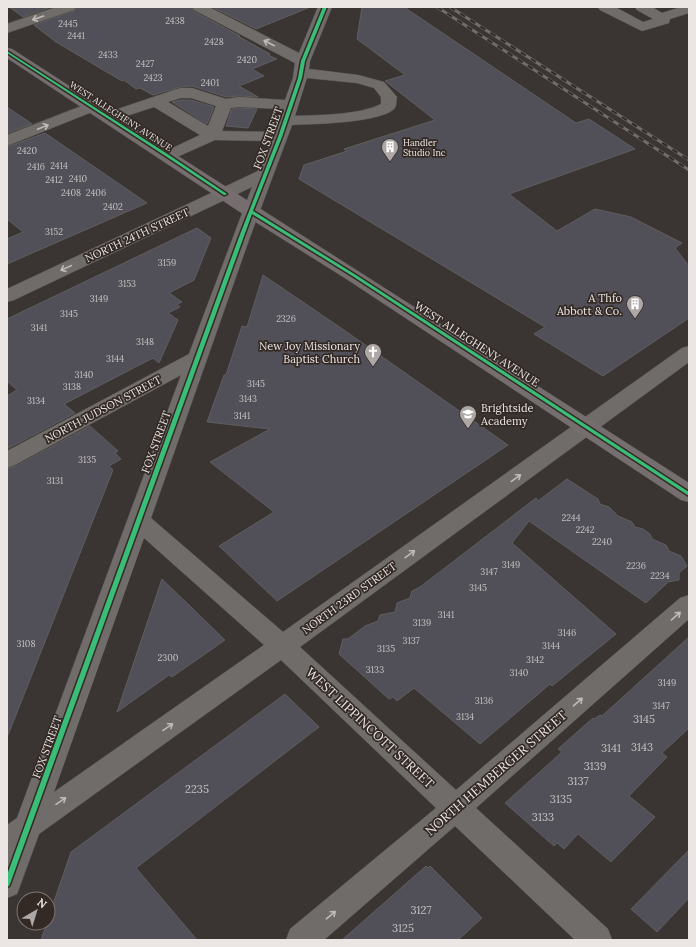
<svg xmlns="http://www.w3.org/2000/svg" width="696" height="947" viewBox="0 0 696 947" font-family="Lora,serif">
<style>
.building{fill:#515058;stroke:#5f5e5e}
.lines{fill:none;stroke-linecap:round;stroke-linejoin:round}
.minor-casing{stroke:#565250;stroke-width:1}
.major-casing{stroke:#565250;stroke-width:1}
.minor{fill:#706c6a;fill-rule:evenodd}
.major{fill:#766d6f;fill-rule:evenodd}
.rail-casing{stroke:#716c6b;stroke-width:3}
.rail{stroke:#332a26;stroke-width:2;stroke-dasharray:6;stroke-linecap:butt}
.cycleway-casing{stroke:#332a26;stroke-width:3}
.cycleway{fill:#3abd76;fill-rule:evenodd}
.oneway{stroke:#c0bbb9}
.labels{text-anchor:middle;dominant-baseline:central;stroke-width:3.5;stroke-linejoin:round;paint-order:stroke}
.number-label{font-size:9px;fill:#c4c0c0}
.far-street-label{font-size:9px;fill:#ebe5e3;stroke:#332a26}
.far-poi-label{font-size:9px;fill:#ebe5e3;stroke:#332a26;text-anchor:start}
.street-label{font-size:11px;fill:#ebe5e3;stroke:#332a26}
.poi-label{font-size:11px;fill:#ebe5e3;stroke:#332a26;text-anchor:end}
.near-number-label{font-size:11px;fill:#c4c0c0}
.near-street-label{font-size:13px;fill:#ebe5e3;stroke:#332a26}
</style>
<rect width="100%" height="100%" fill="#3a3533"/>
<!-- building -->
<g class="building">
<path d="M9,7H51L23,17Z"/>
<path d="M77,7H191L193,11L240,36H238L270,54L268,55L277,59L252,69L264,76L239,86L258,97L239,96L226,97L192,86L180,87L153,95L140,88L136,89L124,80L122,81L56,42L34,25L74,11Z"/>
<path d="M212,7H308V8L256,29Z"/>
<path d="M362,7H404L576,123L589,119L635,149L509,194L557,231L595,209L631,217L682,243L675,248L689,266V318L603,376L534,334L545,327L299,179L304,165L347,151L344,149L435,120L385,81L405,75L357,39Z"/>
<path d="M181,100H191L214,107L207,124L172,102Z"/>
<path d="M7,107L32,124L7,133Z"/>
<path d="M239,108L257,109L248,128L226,126L232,109Z"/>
<path d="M45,133L147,203L7,264V239L23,232L7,219V147Z"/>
<path d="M197,228L211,238L194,280L169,293L182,302L177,304L180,307L168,313L178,320L159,363L153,358L64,404L75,413L7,449V396L17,390L7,381V319Z"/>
<path d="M263,275L341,328L508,445L277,601L219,546L274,512L210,462L270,429L207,422L224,375H226L242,326L247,327Z"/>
<path d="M90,426L118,451L115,453L121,459L109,466L113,470L8,735H7V469L16,466Z"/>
<path d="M567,479L598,499L600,504L609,507L618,516L632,522L635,527L643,529L650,534L652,539L666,545L669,551L681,556L687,566L679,573V580L668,582L646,603L529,521L512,543L616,634L552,686L550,684L480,744L414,688L397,701L393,697L389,699L339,654L343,639H348L365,626L378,621L380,615L395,612L397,603L410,598L412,591L420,587L536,498L538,501Z"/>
<path d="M162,579L225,640L172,677L169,675L117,712Z"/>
<path d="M689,637V728L662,753L667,757L629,796L655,817L611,862L578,834L564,849L557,843L554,846L505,803L562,752L558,749L593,718L594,719L600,715L602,716Z"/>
<path d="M285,694L319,727L136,868L197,940H41L47,923H48V919L71,852Z"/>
<path d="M689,850V898L657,932L631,909Z"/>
<path d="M426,866L428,868L430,866L482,918L458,940H342Z"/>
</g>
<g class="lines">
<defs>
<g id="minor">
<path d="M56,7H76L74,10L7,33V24Z"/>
<path d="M192,7H209L299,53L318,7H332L310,61L309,69L358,75L384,82L397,97C396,101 397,106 394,109C379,123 313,124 292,125L250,237L151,518L283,632L682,348L689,346V362L300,647L456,790L680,598L689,595V619L476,808L608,929L612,940H575L455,826L324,940H286L290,929L436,808L281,660L39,834L17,894L7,898V825L17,818L181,375L15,465L7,468V451L189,354L252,187L14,300L7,302V289L258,171L270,141L215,140L168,161L162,159L160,156L162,153L200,135L154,107L108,122L103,120L100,117L103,114L180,88H192L226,99L239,97L285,100L293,78L295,63L194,10ZM307,78L357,83L374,88L381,97V104C360,115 319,115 295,116ZM181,98H191L216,106L208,126L168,102ZM239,107L282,109L274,132L222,131L231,108ZM144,538L264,645L54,792Z"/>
<path d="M598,7H615L643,22L653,19L637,10L635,7H652L662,13L681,7H689V13L670,19L669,23L642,31L600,10Z"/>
<path d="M92,102L97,104L100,107L97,110L7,146V135Z"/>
</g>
<path id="major" d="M7,48L12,49C237,195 464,338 689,483V502L681,500L348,280L246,216L7,58Z"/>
</defs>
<!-- minor casing -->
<use href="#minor" class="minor-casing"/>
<!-- major casing -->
<use href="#major" class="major-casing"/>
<!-- minor -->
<use href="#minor" class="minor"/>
<!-- major -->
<use href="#major" class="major"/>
<defs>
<g id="rail">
<path d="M437,7L689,170"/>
<path d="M450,7L689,160"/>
</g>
</defs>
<!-- rail casing -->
<use href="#rail" class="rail-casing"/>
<!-- rail -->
<use href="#rail" class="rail"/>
<defs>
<g id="cycleway">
<path d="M323,7H327L305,61L302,78L282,137L253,211L356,275L689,492V496L354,277L252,214L10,884L9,886L7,887V875L239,237L278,137L298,78L301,61Z"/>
<path d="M7,51L169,155L227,194L225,195H224L167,157L7,53Z"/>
</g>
</defs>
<!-- cycleway casing -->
<use href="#cycleway" class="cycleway-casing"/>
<!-- cycleway -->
<use href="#cycleway" class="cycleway"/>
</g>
<!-- one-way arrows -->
<defs><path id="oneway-shaft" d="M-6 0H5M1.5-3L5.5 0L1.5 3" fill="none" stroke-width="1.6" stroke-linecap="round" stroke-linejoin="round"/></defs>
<g class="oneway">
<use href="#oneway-shaft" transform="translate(38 18) rotate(161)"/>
<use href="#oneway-shaft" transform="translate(269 43) rotate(-153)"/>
<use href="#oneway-shaft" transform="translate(43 127) rotate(-22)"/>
<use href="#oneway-shaft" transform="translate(66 268) rotate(155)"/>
<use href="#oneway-shaft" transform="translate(516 478) rotate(-36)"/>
<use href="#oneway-shaft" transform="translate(410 554) rotate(-36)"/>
<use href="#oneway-shaft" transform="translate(676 616) rotate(-41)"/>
<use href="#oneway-shaft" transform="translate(578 702) rotate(-41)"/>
<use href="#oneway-shaft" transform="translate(168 727) rotate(-35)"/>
<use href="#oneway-shaft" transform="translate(61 801) rotate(-35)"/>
<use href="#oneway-shaft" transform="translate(331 915) rotate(-40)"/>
</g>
<!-- icons -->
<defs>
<symbol id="building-pin" viewBox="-11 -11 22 30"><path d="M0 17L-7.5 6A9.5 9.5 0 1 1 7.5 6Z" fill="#ada7a5" stroke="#332a26"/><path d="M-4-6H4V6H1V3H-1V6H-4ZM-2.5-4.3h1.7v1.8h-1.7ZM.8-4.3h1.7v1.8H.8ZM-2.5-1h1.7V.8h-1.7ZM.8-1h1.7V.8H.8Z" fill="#fff"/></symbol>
<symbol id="church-pin" viewBox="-11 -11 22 30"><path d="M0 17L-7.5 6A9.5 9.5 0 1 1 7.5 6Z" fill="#ada7a5" stroke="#332a26"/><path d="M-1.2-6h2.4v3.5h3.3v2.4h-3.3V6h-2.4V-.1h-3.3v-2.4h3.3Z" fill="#fff"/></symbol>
<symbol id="school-pin" viewBox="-11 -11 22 30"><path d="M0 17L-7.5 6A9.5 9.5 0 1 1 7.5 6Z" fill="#ada7a5" stroke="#332a26"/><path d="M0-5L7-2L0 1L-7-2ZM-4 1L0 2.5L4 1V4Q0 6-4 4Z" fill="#fff"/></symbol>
</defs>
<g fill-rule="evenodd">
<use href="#building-pin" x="380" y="137" width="20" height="27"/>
<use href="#building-pin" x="625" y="294" width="20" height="27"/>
<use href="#church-pin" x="363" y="342" width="20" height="27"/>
<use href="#school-pin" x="458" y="404" width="20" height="27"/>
</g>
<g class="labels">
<!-- number labels -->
<g class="number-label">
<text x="175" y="20">2438</text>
<text x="68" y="23">2445</text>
<text x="76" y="35">2441</text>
<text x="214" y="41">2428</text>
<text x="108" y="54">2433</text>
<text x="247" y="59">2420</text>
<text x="145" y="63">2427</text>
<text x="153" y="77">2423</text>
<text x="210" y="82">2401</text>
<text x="27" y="150">2420</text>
<text x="59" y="165">2414</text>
<text x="36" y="166">2416</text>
<text x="78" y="178">2410</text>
<text x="54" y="179">2412</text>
<text x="71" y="192">2408</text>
<text x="96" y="192">2406</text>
<text x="113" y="206">2402</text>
<text x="54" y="231">3152</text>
<text x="167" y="262">3159</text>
<text x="127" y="283">3153</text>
<text x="99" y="298">3149</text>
<text x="69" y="313">3145</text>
<text x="286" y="318">2326</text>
<text x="39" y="327">3141</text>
<text x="145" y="341">3148</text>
<text x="115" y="358">3144</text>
<text x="84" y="374">3140</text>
<text x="256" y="383">3145</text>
<text x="72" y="386">3138</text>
<text x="248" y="398">3143</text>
<text x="36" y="400">3134</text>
<text x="242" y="415">3141</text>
<text x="87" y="459">3135</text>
<text x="55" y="480">3131</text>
<text x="571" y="517">2244</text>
<text x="585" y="529">2242</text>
<text x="602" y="541">2240</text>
<text x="511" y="564">3149</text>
<text x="636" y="565">2236</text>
<text x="489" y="571">3147</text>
<text x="660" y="575">2234</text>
<text x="478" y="587">3145</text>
<text x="446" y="614">3141</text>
<text x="422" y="622">3139</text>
<text x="567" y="632">3146</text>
<text x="411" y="640">3137</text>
<text x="26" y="643">3108</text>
<text x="551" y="645">3144</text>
<text x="386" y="648">3135</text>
<text x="168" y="657">2300</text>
<text x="535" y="659">3142</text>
<text x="375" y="669">3133</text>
<text x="519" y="672">3140</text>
<text x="667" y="682">3149</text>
<text x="484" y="700">3136</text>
<text x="661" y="705">3147</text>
<text x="465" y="716">3134</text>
</g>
<!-- far-street labels -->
<g class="far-street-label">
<text transform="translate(121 116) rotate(33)">WEST ALLEGHENY AVENUE</text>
</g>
<!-- far-poi labels -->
<g class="far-poi-label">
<text x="403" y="142">Handler<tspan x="403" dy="10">Studio Inc</tspan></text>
</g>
<!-- street labels -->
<g class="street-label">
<text transform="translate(268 138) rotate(-70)">FOX STREET</text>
<text transform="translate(137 235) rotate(-25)">NORTH 24TH STREET</text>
<text transform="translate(477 344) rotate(33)">WEST ALLEGHENY AVENUE</text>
<text transform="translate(103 409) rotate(-28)">NORTH JUDSON STREET</text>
<text transform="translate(156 442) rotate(-70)">FOX STREET</text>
<text transform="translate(349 598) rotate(-36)">NORTH 23RD STREET</text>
<text transform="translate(47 747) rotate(-70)">FOX STREET</text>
</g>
<!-- poi labels -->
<g class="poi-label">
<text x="622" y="298">A Thfo<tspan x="622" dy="13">Abbott &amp; Co.</tspan></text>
<text x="360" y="346">New Joy Missionary<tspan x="360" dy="13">Baptist Church</tspan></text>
<text x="481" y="408" text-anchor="start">Brightside<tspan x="481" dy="13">Academy</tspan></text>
</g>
<!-- near-number labels -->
<g class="near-number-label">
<text x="644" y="719">3145</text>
<text x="642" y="747">3143</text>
<text x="611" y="748">3141</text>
<text x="595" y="766">3139</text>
<text x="578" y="781">3137</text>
<text x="197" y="789">2235</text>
<text x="561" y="799">3135</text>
<text x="543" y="817">3133</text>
<text x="421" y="910">3127</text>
<text x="403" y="928">3125</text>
</g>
<!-- near-street labels -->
<g class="near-street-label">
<text transform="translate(370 728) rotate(43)">WEST LIPPINCOTT STREET</text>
<text transform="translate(496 773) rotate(-41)">NORTH HEMBERGER STREET</text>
</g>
</g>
<!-- border -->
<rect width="696" height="947" fill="none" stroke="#ebe5e3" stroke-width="16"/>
<!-- north arrow -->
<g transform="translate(36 911) rotate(38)"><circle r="19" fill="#332a26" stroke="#7d7572"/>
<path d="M0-3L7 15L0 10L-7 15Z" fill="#ada7a5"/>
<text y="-6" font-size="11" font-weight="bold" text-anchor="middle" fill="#ebe5e3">N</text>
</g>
</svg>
